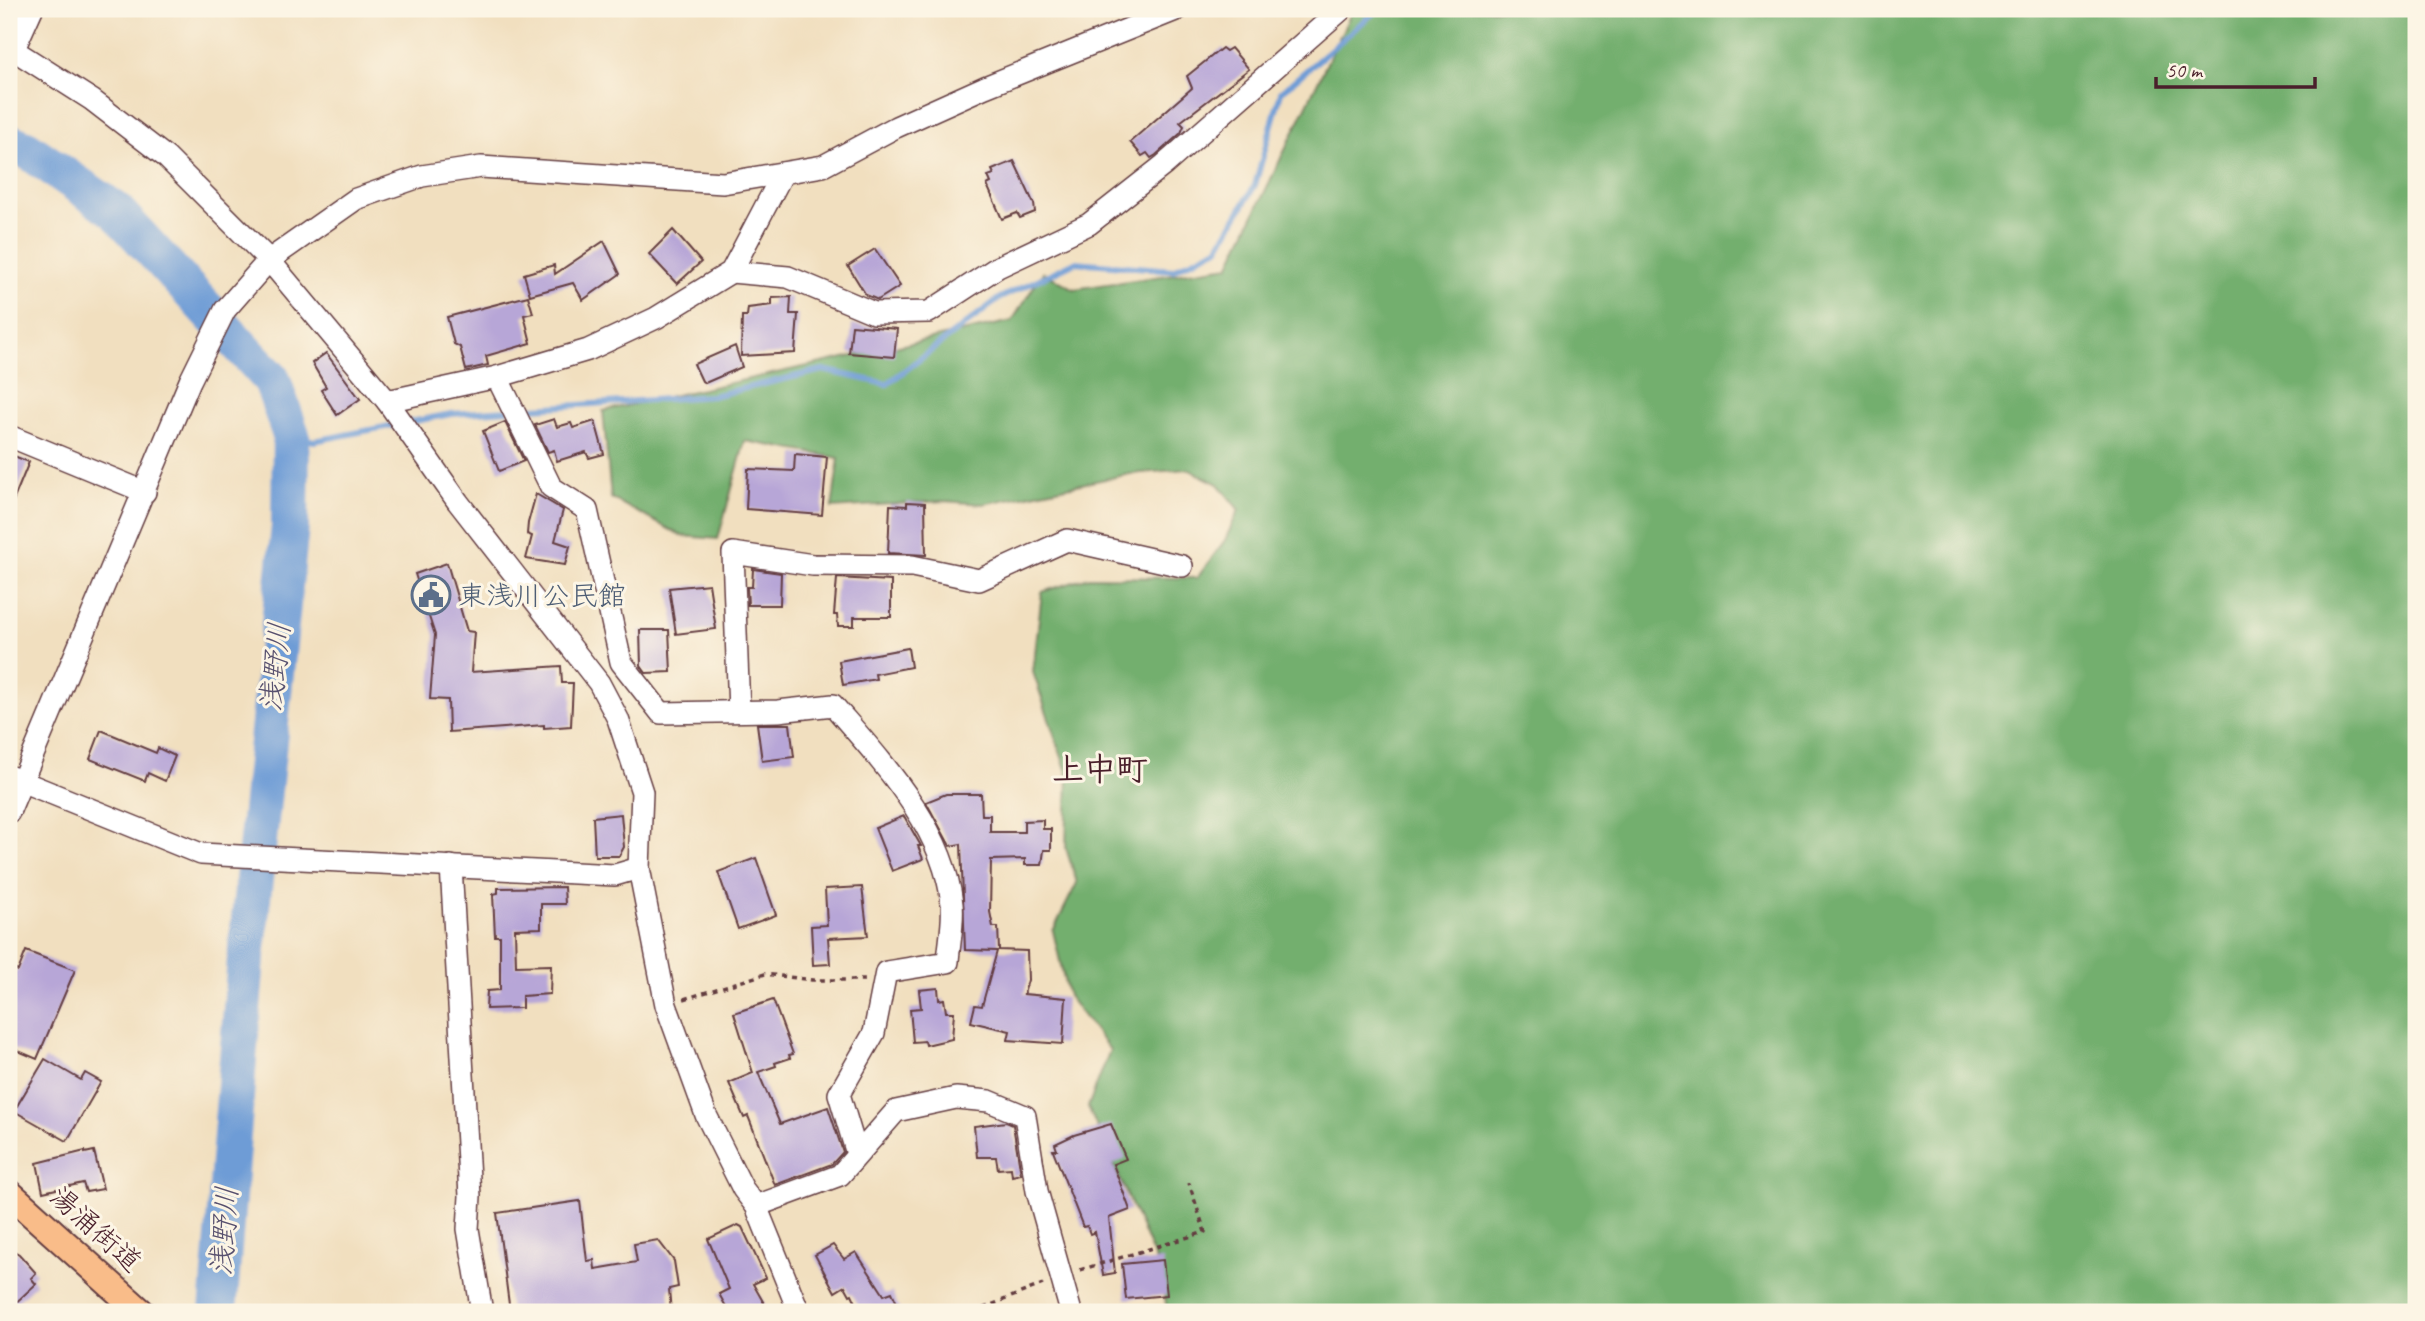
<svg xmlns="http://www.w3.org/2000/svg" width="2425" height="1321" viewBox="0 0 2425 1321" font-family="Caveat,'Klee One',sans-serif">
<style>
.forest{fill:#73af6e;stroke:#5e674c;stroke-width:2}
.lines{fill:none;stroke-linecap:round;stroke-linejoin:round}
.stream{stroke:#6e9cd6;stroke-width:6}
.river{stroke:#6e9cd6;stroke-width:38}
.building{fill:#b7a6d7}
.minor-casing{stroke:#633c41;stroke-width:24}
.major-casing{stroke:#633c41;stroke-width:30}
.path{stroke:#633c41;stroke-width:3.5;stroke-dasharray:5 5;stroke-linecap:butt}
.minor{stroke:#fff;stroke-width:21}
.major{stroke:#f9bc89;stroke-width:26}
.labels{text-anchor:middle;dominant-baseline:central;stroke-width:6;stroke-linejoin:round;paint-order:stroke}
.service-label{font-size:28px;fill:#4e5e75;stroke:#fcf5e5;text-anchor:start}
.street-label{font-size:28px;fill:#4a1f2b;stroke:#fcf5e5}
.water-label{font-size:30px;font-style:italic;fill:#58516f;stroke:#fcf5e5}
.quarter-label{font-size:32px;font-weight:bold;fill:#4a1f2b;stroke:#fcf5e5}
</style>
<rect width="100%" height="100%" fill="#fcf5e5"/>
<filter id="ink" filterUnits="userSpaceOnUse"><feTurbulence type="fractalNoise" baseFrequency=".0143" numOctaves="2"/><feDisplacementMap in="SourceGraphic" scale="14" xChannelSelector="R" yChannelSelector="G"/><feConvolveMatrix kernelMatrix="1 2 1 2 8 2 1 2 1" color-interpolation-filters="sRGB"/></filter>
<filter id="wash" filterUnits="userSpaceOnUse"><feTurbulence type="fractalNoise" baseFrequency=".00686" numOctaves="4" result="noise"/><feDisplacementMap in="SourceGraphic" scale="28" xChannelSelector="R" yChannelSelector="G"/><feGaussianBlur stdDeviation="1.57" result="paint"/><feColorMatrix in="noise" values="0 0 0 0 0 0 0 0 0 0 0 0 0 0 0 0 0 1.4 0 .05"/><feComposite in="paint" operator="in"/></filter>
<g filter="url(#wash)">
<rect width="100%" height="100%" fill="#f1dfbf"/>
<!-- forest -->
<path class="forest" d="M1353,9H2416V1312H1167L1162,1274L1088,1107L1110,1050L1068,996L1053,931L1077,883L1066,848L1068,775L1033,672L1042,592L1089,577L1197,578L1225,540L1239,510L1218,484L1188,469L1130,474L983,504L943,501L832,508L839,458L745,441L718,539L682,536L611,498L603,411L1012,321L1043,272L1074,289L1229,266Z"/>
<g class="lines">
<!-- stream -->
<g class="stream">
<path d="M518,409L712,396L823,370L887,384L1000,298L1075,262L1173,270L1218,248L1255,185L1281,92L1378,9"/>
<path d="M291,435L314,441L451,414L507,410"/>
</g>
<!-- river -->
<path class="river" d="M9,142L26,149L116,211L272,380L291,435L290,526L246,958L218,1312"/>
</g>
<g id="blocks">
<!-- building -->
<g class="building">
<path d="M1222,48L1226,51L1231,48L1249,69L1180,122L1184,126L1181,133L1156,155L1151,158L1147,153L1142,156L1130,142L1192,88L1187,76Z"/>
<path d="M1014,161L1034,204L1035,212L1020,218L1017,213L1002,219L987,185L991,183L988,176L994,174L992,170Z"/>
<path d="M673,230L701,262L677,284L649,254Z"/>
<path d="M604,241L620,274L583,300L573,283L530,295L524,274L554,265L555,274Z"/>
<path d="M875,249L900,286L878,300L866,295L848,266Z"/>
<path d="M528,296L533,313L524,315L531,343L486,356L488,365L466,370L460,347L454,344L447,317Z"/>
<path d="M791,297L790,314H798L795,353L741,356L742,316H747L748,308L772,305V298Z"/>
<path d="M852,325L897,329L894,357L849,353Z"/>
<path d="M735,346L742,367L705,383L702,381L694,364Z"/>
<path d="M326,353L360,399L337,415L321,390L326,387L312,363Z"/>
<path d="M554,419L557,427L571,423L573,428L595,421L604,454L589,458L586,452L557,461L554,450L548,452L535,425Z"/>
<path d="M505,422L524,461L499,471L483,431Z"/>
<path d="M9,454L29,462L9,511Z"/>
<path d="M795,454L827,457L822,515L746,509L748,469L794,471Z"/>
<path d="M536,494L563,510L555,541L570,546L565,565L526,559L532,536L527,534L528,523Z"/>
<path d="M907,502L925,503L926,555L888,553L890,505L907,506Z"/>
<path d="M447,563L467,631L474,632L471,672L561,666L562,683H573L571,726L544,728V725L449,732L448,700L430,699L435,635L415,574Z"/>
<path d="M753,569L781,573L780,605H748L747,587H752Z"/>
<path d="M837,578L891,581V617H854V626H838L837,615H834Z"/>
<path d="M709,584L716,629L676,634L669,588Z"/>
<path d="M640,630H669L671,672L646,673L641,666Z"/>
<path d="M908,648L911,667L875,674L876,679L843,685L839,661Z"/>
<path d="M757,724H790L794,757L762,761Z"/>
<path d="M101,730L156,753L158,748L175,756L165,781L148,773L145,781L90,759Z"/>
<path d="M946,794H981L982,815H990V832H1024V821L1043,820V829H1051V850H1044L1042,865H1025V859L991,860L990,912L993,927H998L999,950L1027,951L1028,980L1024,994L1066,998L1063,1044L1008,1040L1010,1031L971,1022L975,1005L982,1006L997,951L965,950L961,844L950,846L926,802Z"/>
<path d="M621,814L624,847L619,856H595L593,817Z"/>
<path d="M904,816L921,846H918L923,859L892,871L875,828Z"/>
<path d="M756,858L776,915L738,929L718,872Z"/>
<path d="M564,887L565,904H541V928L515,929L516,966L551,965L550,994L522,996V1008L486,1009L487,991L500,990V936H495L493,894L498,893V888Z"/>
<path d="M862,887L868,936L828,938L830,964L813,965L811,926L827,925L825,889Z"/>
<path d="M26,951L75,970L37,1059L9,1047V967L18,971Z"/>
<path d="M938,988L939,1000L944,999L946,1012H954L952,1039L926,1045L925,1041L913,1042L910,1009L921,1008L919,990Z"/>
<path d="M773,1000L793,1054L789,1055L790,1058L775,1063L776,1066L758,1072L780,1124L828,1107L843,1152L832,1164L775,1185L748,1116L744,1118L729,1083L753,1073L734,1013Z"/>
<path d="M45,1059L81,1080L85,1073L101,1082L67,1141L14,1111Z"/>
<path d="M1006,1122L1013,1125L1021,1174L1012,1176L1011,1168L998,1169L996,1157H977L974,1126Z"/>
<path d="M1111,1124L1126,1159L1113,1164L1130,1210L1109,1218L1115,1273L1103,1275L1095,1232L1090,1234L1087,1226L1083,1227L1053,1150H1057L1055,1144L1074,1135Z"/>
<path d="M85,1151V1153L94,1151L103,1189L86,1192L83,1183L43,1192L37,1163Z"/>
<path d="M580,1201L587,1261L594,1260L595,1269L637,1262L634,1244L658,1240L674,1261L678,1287L669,1289L671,1312H510L497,1213Z"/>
<path d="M738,1225L742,1227L766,1278L753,1284L769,1312H729L719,1294L729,1289L708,1239Z"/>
<path d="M833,1245L844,1259L856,1252L884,1295L892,1292L901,1312H845L858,1307L852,1294L850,1295L845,1286L835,1292L815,1255Z"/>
<path d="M9,1248L19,1254L36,1273L31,1278L36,1284L9,1309Z"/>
<path d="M1163,1260L1167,1295L1126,1299L1122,1264Z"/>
</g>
</g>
</g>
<g filter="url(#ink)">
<use href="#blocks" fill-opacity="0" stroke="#633c41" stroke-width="2"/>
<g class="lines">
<defs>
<g id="minor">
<path d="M9,47L92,100L166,157L269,260L387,401L458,502L599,683L618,719L642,792L639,868L666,1005L706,1115L743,1189L756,1206L799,1312"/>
<path d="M14,49L32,9"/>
<path d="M731,272L788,277L874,313L929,312L998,267L1089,224L1164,165L1342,9"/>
<path d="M497,377L551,487L587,510L621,662L661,713L778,711L833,705C881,761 944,827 952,904C954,922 949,944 948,962L886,972L874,1033L839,1094L857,1154"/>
<path d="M387,401L497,377L588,350L656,318L731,272L783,173"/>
<path d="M9,436L145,492"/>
<path d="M739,711L733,553L813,565L912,566L979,580L1067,540L1182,566"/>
<path d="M11,777L201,854L615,875L639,868"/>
<path d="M9,812L190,381L225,310L269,260L356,199L422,176L481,167L723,183L823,166L896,127L985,87L1178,9"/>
<path d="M451,866L470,1196L468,1229L482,1312"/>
<path d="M756,1206L840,1175L896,1111L956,1098L989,1101L1025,1116L1037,1191L1071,1312"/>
</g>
<path id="major" d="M9,1193L141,1312"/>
</defs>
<!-- minor casing -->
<use href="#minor" class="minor-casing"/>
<!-- major casing -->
<use href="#major" class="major-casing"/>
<!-- path -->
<g class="path">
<path d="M684,999L765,974L812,980H865"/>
<path d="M1080,1270L1205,1232L1189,1183"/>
<path d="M974,1312L1043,1284"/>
</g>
<!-- minor -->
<use href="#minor" class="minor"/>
<!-- major -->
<use href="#major" class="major"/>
</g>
</g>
<!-- icons -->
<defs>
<symbol id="civic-ring" viewBox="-11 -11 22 22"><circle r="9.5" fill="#fcf5e5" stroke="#5c6f8a" stroke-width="1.5"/><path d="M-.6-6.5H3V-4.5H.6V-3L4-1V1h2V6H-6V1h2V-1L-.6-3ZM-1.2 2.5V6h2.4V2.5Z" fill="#5c6f8a"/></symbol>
</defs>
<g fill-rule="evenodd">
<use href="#civic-ring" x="409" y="573" width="44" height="44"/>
</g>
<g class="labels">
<!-- service labels -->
<g class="service-label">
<text x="458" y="595">東浅川公民館</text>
</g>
<!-- street labels -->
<g class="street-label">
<text transform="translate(96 1229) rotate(42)">湯涌街道</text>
</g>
<!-- water labels -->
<g class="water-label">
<text transform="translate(275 667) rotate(-84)">浅野川</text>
<text transform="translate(224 1231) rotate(-86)">浅野川</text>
</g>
<!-- quarter labels -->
<g class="quarter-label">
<text x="1100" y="769">上中町</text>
</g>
</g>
<!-- margin -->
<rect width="2425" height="1321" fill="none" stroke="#fcf5e5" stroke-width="35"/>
<!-- scale -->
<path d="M2156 77v10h159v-10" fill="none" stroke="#4a1f2b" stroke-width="3.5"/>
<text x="2166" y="77" font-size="21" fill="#4a1f2b" stroke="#fcf5e5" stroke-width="5" paint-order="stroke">50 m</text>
</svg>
